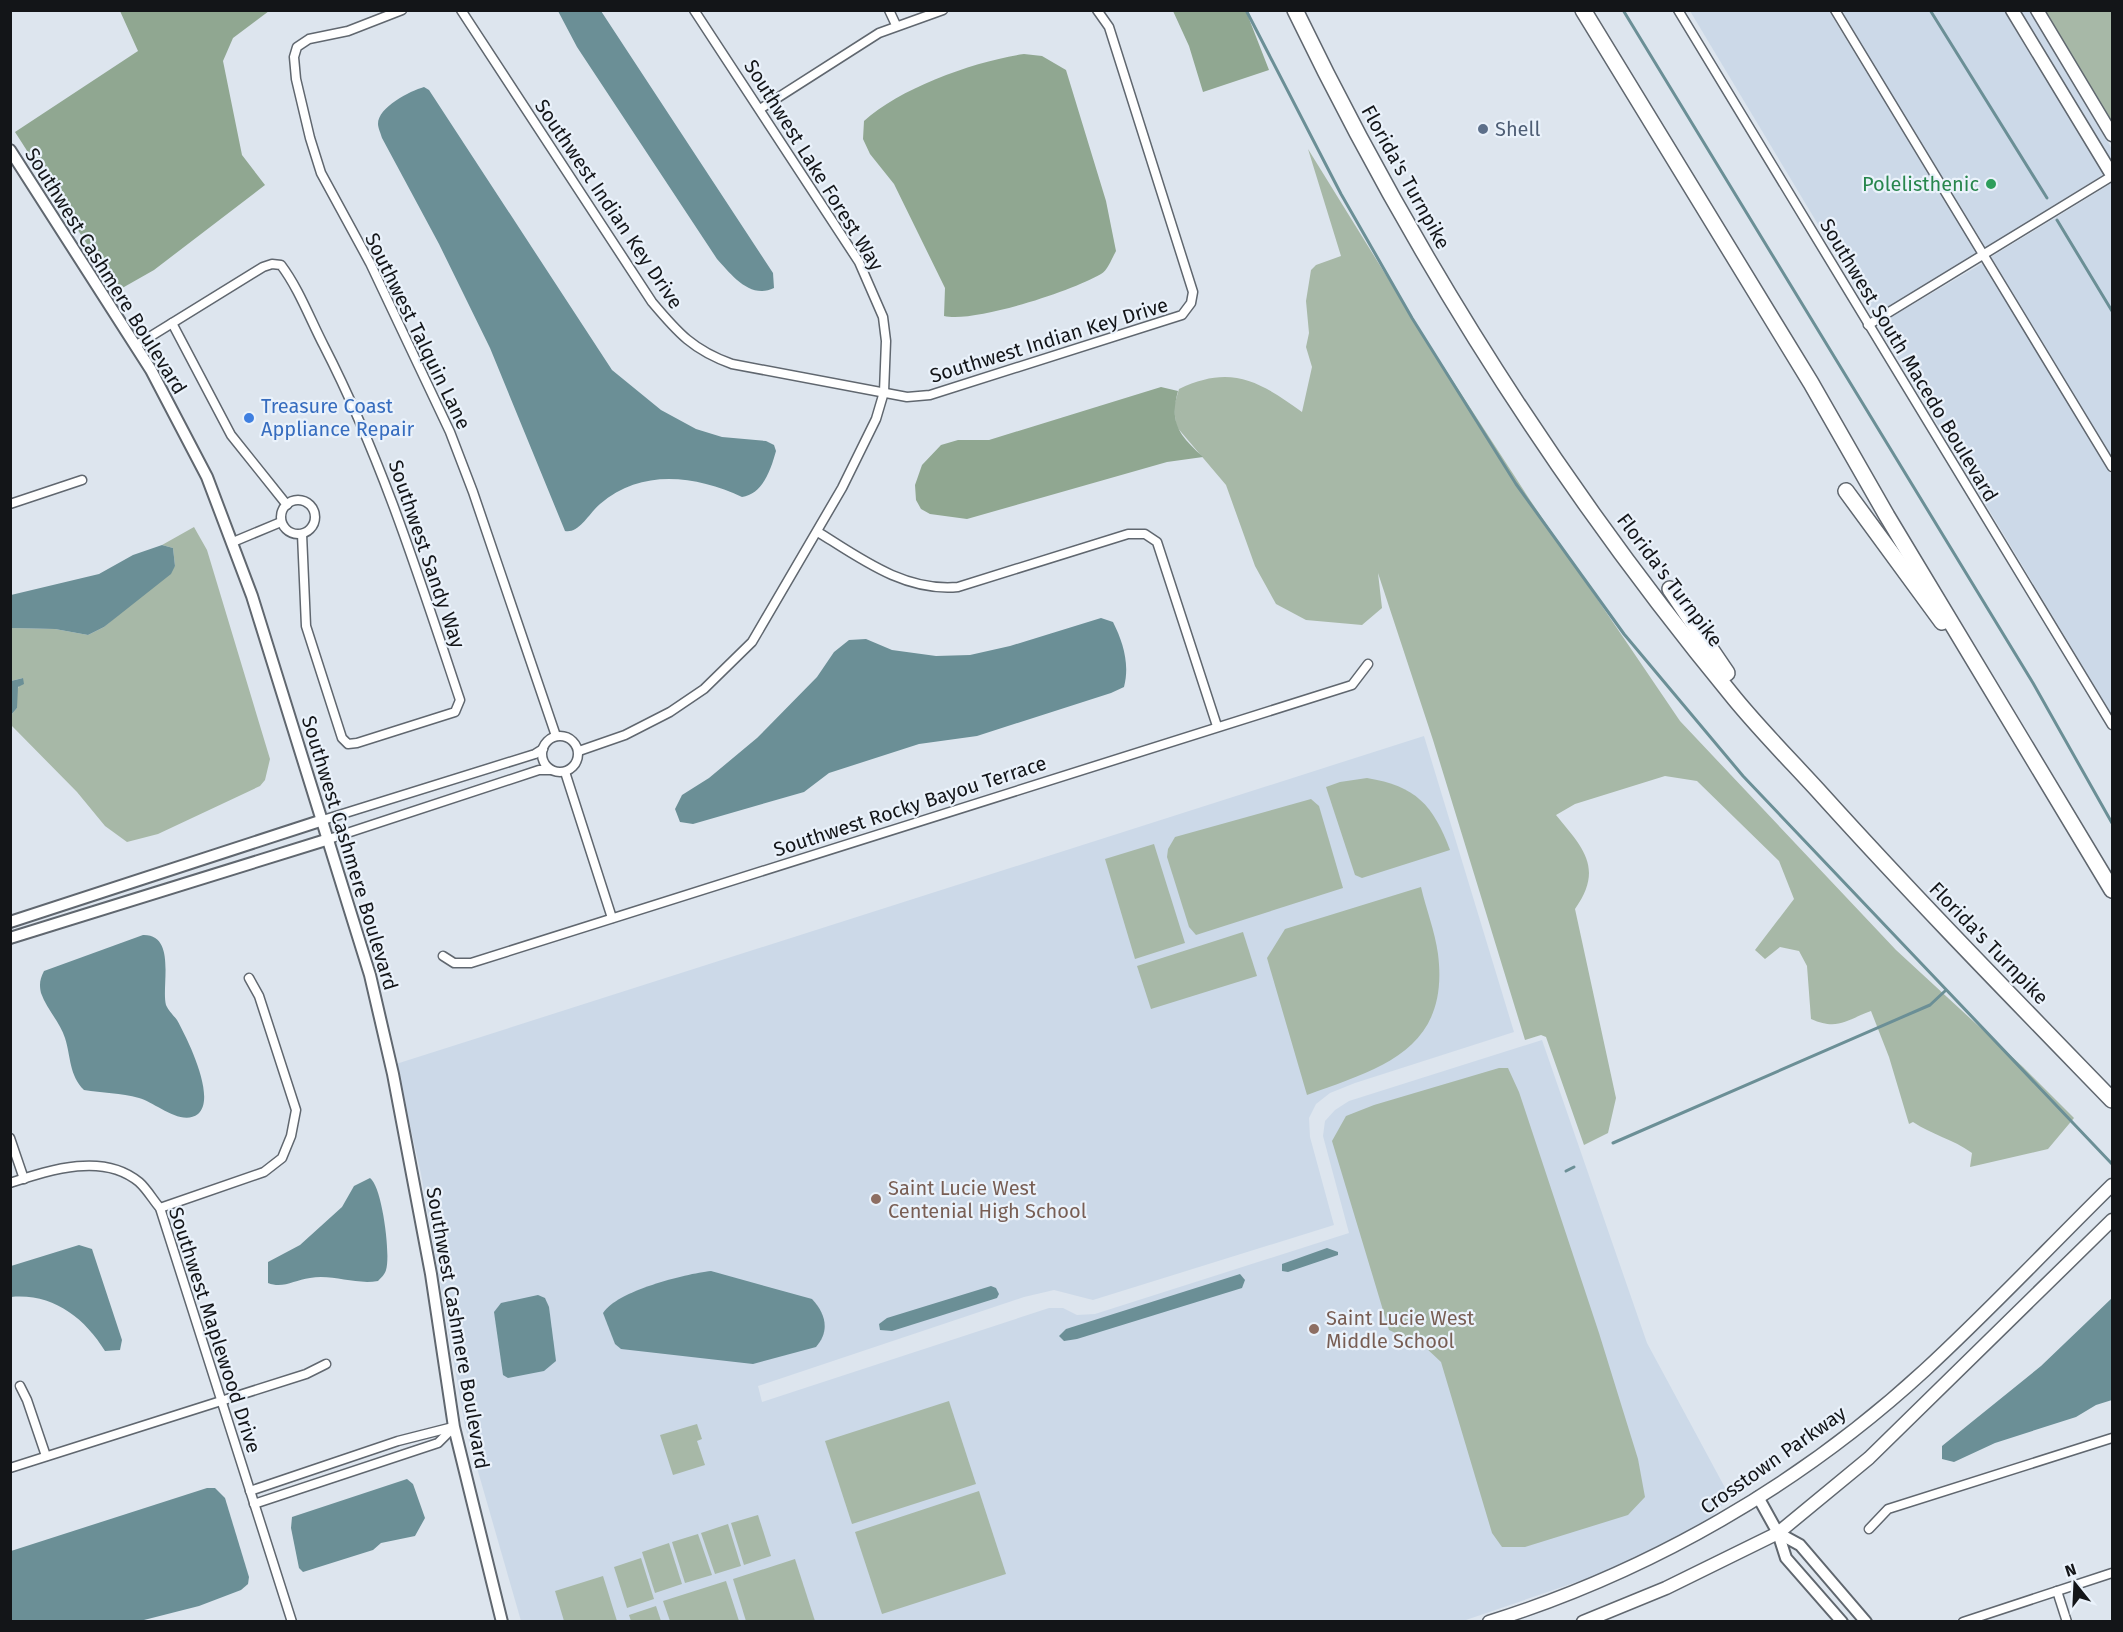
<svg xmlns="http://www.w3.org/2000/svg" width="2123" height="1632" viewBox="0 0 2123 1632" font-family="'Fira Sans',sans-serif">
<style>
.built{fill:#ccd9e8}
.green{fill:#a7b8a7}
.forest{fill:#90a791}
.water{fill:#6b8f96}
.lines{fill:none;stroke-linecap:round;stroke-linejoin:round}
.stream{stroke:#6b8f96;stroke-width:3}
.minor-casing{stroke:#60676f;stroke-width:11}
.tertiary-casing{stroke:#60676f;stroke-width:14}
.secondary-casing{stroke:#60676f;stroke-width:15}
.motorway-casing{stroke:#60676f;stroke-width:18}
.minor{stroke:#fff;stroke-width:8}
.tertiary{stroke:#fff;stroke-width:10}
.secondary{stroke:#fff;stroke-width:12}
.motorway{stroke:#fff;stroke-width:15}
.service-dot{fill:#5c6f8a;stroke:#eaf2fb;stroke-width:2}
.leisure-dot{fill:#2e9e5b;stroke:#eaf2fb;stroke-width:2}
.shop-dot{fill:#3f7fe0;stroke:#eaf2fb;stroke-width:2}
.education-dot{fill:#8d6e63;stroke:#eaf2fb;stroke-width:2}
.labels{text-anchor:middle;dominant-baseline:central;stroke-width:4.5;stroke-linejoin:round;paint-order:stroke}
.service-label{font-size:20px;fill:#4e5e75;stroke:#eaf2fb;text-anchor:start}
.street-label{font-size:20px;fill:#131518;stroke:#eaf2fb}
.leisure-label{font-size:20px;fill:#27864d;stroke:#eaf2fb;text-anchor:end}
.shop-label{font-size:20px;fill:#366cbe;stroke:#eaf2fb;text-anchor:start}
.education-label{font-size:20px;fill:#785e54;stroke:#eaf2fb;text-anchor:start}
</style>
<rect width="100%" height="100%" fill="#dde5ee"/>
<!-- built -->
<g class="built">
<path d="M1690,11H1829L1977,253L1873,316Z"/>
<path d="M1840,11H2007L2106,173L1986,248Z"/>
<path d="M2018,11H2031L2112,149V165Z"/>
<path d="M2112,183V457L1991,257Z"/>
<path d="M1983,263L2112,476V715L1878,325Z"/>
<path d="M1424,736L1514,1032L1355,1083L1330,1093L1316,1104L1309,1118L1310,1137L1334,1225L1093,1300L1054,1290L1024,1297L758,1386L762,1402L1049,1308H1063L1077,1315L1095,1314L1349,1233L1323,1136L1325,1121L1335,1110L1349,1101L1542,1040L1647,1343L1730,1497L1707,1522L1603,1573L1463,1621H521L465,1426L421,1174L396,1064Z"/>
</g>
<!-- green -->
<g class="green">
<path d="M2044,11H2112V122Z"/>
<path d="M1308,149L1423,335L1530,500L1680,721L1896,950L2023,1067L2074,1118L2048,1149L1970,1167L1972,1153C1953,1139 1932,1135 1913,1122L1909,1124L1889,1057L1871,1011C1846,1020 1838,1031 1811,1019L1807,966L1799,951L1780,947L1765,959L1755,950L1794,899L1779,861L1697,781L1665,776L1575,804L1556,815C1583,848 1604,868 1575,909L1616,1098L1608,1133L1584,1145L1546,1037L1541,1035L1525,1040L1433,740L1378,573L1382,608L1362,625L1306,620L1276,604L1255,566L1226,485L1176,426L1174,406L1179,389C1231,364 1259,381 1302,412L1312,367L1306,347L1309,333L1306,301L1311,270L1316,265L1341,256Z"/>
<path d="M194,527L207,550L270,759L265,780L260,786L158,834L127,842L105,826L77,792L11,725V715L17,708L16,692L23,678L11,681V628L55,629L88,635L104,627L175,566L173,548L162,545Z"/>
<path d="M1367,778C1416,786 1433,805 1450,850L1362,878L1355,875L1326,787L1340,782Z"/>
<path d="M1311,799L1319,806L1343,888L1196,935L1189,927L1167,857L1168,849L1175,837Z"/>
<path d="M1154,844L1185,943L1135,959L1105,859Z"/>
<path d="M1421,887C1426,909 1435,931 1438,954C1450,1050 1381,1068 1307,1095L1267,958L1285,929Z"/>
<path d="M1243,932L1257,976L1151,1009L1137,966Z"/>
<path d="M1499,1068H1508L1519,1092L1599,1333L1638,1459L1645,1497L1628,1515L1525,1547H1502L1492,1533L1441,1362L1425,1347L1389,1330L1332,1141L1346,1116L1374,1105Z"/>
<path d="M949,1401L976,1484L852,1524L825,1441Z"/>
<path d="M697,1424L702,1439L697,1441L705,1465L673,1475L660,1435Z"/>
<path d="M979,1491L1006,1574L882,1614L855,1532Z"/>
<path d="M758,1515L771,1556L744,1565L731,1523Z"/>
<path d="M728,1524L741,1566L715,1574L701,1533Z"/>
<path d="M698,1534L712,1575L685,1583L672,1542Z"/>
<path d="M669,1543L682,1584L655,1593L642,1552Z"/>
<path d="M641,1558L654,1599L627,1608L614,1567Z"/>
<path d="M795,1559L815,1621H746L733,1579Z"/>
<path d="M603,1576L617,1621H564L555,1591Z"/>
<path d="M726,1581L739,1621H670L663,1601Z"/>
<path d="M656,1606L661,1621H631L629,1615Z"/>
</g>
<!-- forest -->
<g class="forest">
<path d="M120,11H269L233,38L223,61L242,155L265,185L154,270L117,291L15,132L138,51Z"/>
<path d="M1173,11H1246L1269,70L1203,92L1189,46Z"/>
<path d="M1024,54L1042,56L1066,70L1106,201L1116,251C1112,258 1108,270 1101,274C1072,291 975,323 944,316L945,288L894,184L870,154L863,139L864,121C900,88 975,61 1024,54Z"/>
<path d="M1161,387L1178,391C1169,423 1179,435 1203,457L1167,462L967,519L930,514L921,509L916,500L915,485L922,465L941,445L958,440H989Z"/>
</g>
<!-- water -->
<g class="water">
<path d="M558,11H601L773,273L774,288C750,300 731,274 717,259L577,47Z"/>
<path d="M424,87L429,90L612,370L661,410L696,429L722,437L766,441L774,445L776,451C771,469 763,494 742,497C696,476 642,468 600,504C590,512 579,534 565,531L490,348L439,244L382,138C381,134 378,128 378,124C378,107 410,91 424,87Z"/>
<path d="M162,545L173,548L175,566L171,574L104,627L88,635L55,629L11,628V595L99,574L133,555Z"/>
<path d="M1101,618L1113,622C1123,642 1130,664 1124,687L1111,693L977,736L919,744L829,773L804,792L693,824L680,822L675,809L682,795L709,778L757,738L817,677L834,652L849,640L866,639L892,650L936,656L970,655L1010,646Z"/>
<path d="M23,678L24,684L18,687L17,708L11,715V681Z"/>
<path d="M143,935C177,934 161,987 166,1005C168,1010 174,1016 177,1020C187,1038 217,1098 198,1114C181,1127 155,1102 139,1098C121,1093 102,1093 84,1090C69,1075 71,1057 65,1038C60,1022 47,1010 41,993C39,984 40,979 44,971Z"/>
<path d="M370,1178C382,1186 391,1255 386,1270C385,1274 381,1278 378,1281C355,1285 333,1274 310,1278C294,1280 283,1289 268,1283V1262L300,1245L342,1207L354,1186Z"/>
<path d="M79,1245L92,1249L122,1340L120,1350L105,1351C84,1317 52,1293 11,1297V1266Z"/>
<path d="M1327,1248L1338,1252V1255L1288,1272L1282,1271V1264Z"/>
<path d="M711,1271L812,1299C826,1314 830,1331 816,1347L753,1364L621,1349L615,1344L603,1313C617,1291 684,1274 711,1271Z"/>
<path d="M1240,1274L1245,1280L1242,1288L1077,1339L1064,1341L1059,1336L1066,1329Z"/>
<path d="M991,1286L996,1288L999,1294L997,1298L892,1331L880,1330L879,1324L887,1318Z"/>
<path d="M538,1295L545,1298L549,1307L556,1361L544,1371L508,1378L503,1375L494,1312L501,1303Z"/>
<path d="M2112,1298V1400L2096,1405L2076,1417L1995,1443L1954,1462L1942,1459V1446L2041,1366Z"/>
<path d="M407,1479L413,1484L425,1518L415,1536L381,1543L373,1550L303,1572L299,1568L291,1528L292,1517Z"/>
<path d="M207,1488H215L225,1498L249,1577L248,1584L241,1590L199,1606L140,1621H11V1551Z"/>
</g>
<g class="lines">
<!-- stream -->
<g class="stream">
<path d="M1246,10L1341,194L1412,318L1516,484L1624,634L1743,776L2112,1164"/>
<path d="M1623,10L2033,683L2112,823"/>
<path d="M1930,10L2047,198"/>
<path d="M2057,220L2112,311"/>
<path d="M1613,1143L1930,1005L1945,991"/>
<path d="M1566,1171L1574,1167"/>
</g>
<defs>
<g id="minor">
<path d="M402,10L348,31L309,39L297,47L294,57L296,79L310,138L321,173L370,263L450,432L473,492L556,736"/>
<path d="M461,10L652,302C678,333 693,350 732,364L907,397L930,395L1182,315L1191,303L1193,292L1109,27L1097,10"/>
<path d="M889,10L896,25"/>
<path d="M1678,10L2112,725"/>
<path d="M1835,10L2112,467"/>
<path d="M760,109L879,33L943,10"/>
<path d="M172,323L231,435L287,505"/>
<path d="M1868,325L2112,176"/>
<path d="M135,346L263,267L272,264L281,265C299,289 310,319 324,346C382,459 420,580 460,700L455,712L357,743L348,744L342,738L306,626L302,534"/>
<circle cx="298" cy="517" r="17"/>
<path d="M10,504L82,480"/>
<path d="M818,532C861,559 905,592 958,587L1128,534H1145L1157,542L1217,726"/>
<path d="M233,542L281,522"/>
<circle cx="560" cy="754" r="18"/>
<path d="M579,751L625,735L670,712L704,689L752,642L842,488L876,419L884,392L886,341L883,317L859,262L694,10"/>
<path d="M565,772L612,918"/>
<path d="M323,820L535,754L543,749"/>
<path d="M329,839L539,770H550"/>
<path d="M443,956L454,963H471L1352,685L1368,664"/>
<path d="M10,1138L24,1179"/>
<path d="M10,1183C50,1170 103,1152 139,1182C147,1189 153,1200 160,1208L292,1622"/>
<path d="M160,1208L264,1172L282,1158L291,1136L296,1110L259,996L249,978"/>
<path d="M20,1386L27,1400L46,1456"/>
<path d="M10,1468L306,1374L326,1364"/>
<path d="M250,1491L398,1441L453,1427"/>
<path d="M254,1504L438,1443L454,1427"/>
<path d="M1869,1529L1888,1509L2112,1438"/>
<path d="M2057,1591L2067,1622"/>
<path d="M1963,1622L2112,1573"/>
</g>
<g id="tertiary">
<path d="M10,150L151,370L207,477L252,596L370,975L393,1074L431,1274L454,1427L502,1622"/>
<path d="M10,922L323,820"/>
<path d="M10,938L329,839"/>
<path d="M1758,1497L1778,1533L1786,1558L1842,1622"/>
<path d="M1778,1533L1800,1545L1866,1622"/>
</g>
<g id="secondary">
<path d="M2012,10L2112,175"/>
<path d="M2037,10L2112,135"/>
<path d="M1489,1622C1651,1571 1800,1485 1925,1370C1990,1310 2050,1246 2112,1185"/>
<path d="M1583,1622L1666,1588L1778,1533L1869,1458L2112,1220"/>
</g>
<g id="motorway">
<path d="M1295,10C1414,257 1561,488 1735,699C1763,733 1794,764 1823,796C1917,900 2015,1000 2112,1100"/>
<path d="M1583,10L1811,383L1887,516L2112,890"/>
<path d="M1846,491L1942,622"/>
<path d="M1670,589L1727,673"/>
</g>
</defs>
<!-- minor casing -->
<use href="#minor" class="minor-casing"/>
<!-- tertiary casing -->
<use href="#tertiary" class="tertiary-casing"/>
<!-- secondary casing -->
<use href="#secondary" class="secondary-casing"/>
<!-- motorway casing -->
<use href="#motorway" class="motorway-casing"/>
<!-- minor -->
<use href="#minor" class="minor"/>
<!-- tertiary -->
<use href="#tertiary" class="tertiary"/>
<!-- secondary -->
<use href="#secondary" class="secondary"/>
<!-- motorway -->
<use href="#motorway" class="motorway"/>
</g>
<!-- markers -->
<circle class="service-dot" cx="1483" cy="129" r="6"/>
<circle class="leisure-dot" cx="1991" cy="184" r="6"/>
<circle class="shop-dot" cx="249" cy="418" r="6"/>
<g class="education-dot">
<circle cx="876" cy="1199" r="6"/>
<circle cx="1314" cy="1329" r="6"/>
</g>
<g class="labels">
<!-- service labels -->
<g class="service-label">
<text x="1495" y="129">Shell</text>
</g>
<!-- street labels -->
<g class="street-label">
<text transform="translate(814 165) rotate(58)">Southwest Lake Forest Way</text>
<text transform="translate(1406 177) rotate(61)">Florida's Turnpike</text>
<text transform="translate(609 204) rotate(56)">Southwest Indian Key Drive</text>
<text transform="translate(106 271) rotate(58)">Southwest Cashmere Boulevard</text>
<text transform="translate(418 331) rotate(64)">Southwest Talquin Lane</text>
<text transform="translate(1049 340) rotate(-17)">Southwest Indian Key Drive</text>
<text transform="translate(1909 360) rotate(59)">Southwest South Macedo Boulevard</text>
<text transform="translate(427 554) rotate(71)">Southwest Sandy Way</text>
<text transform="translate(1670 580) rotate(53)">Florida's Turnpike</text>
<text transform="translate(910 806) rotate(-18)">Southwest Rocky Bayou Terrace</text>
<text transform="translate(350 853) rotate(73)">Southwest Cashmere Boulevard</text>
<text transform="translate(1989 943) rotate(46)">Florida's Turnpike</text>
<text transform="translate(458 1328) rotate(80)">Southwest Cashmere Boulevard</text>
<text transform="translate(215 1330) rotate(72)">Southwest Maplewood Drive</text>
<text transform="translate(1773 1460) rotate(-35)">Crosstown Parkway</text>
</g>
<!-- leisure labels -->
<g class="leisure-label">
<text x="1979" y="184">Polelisthenic</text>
</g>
<!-- shop labels -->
<g class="shop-label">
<text x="261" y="406">Treasure Coast<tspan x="261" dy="23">Appliance Repair</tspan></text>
</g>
<!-- education labels -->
<g class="education-label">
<text x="888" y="1188">Saint Lucie West<tspan x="888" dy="23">Centenial High School</tspan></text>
<text x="1326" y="1318">Saint Lucie West<tspan x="1326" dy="23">Middle School</tspan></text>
</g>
</g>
<!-- border -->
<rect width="2123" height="1632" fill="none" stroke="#131518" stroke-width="24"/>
<!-- north arrow -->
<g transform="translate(2075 1584) rotate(342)" stroke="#eaf2fb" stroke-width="4.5" paint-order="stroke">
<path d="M0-4.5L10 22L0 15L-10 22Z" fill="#131518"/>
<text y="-9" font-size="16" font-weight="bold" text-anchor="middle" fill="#131518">N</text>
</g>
</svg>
